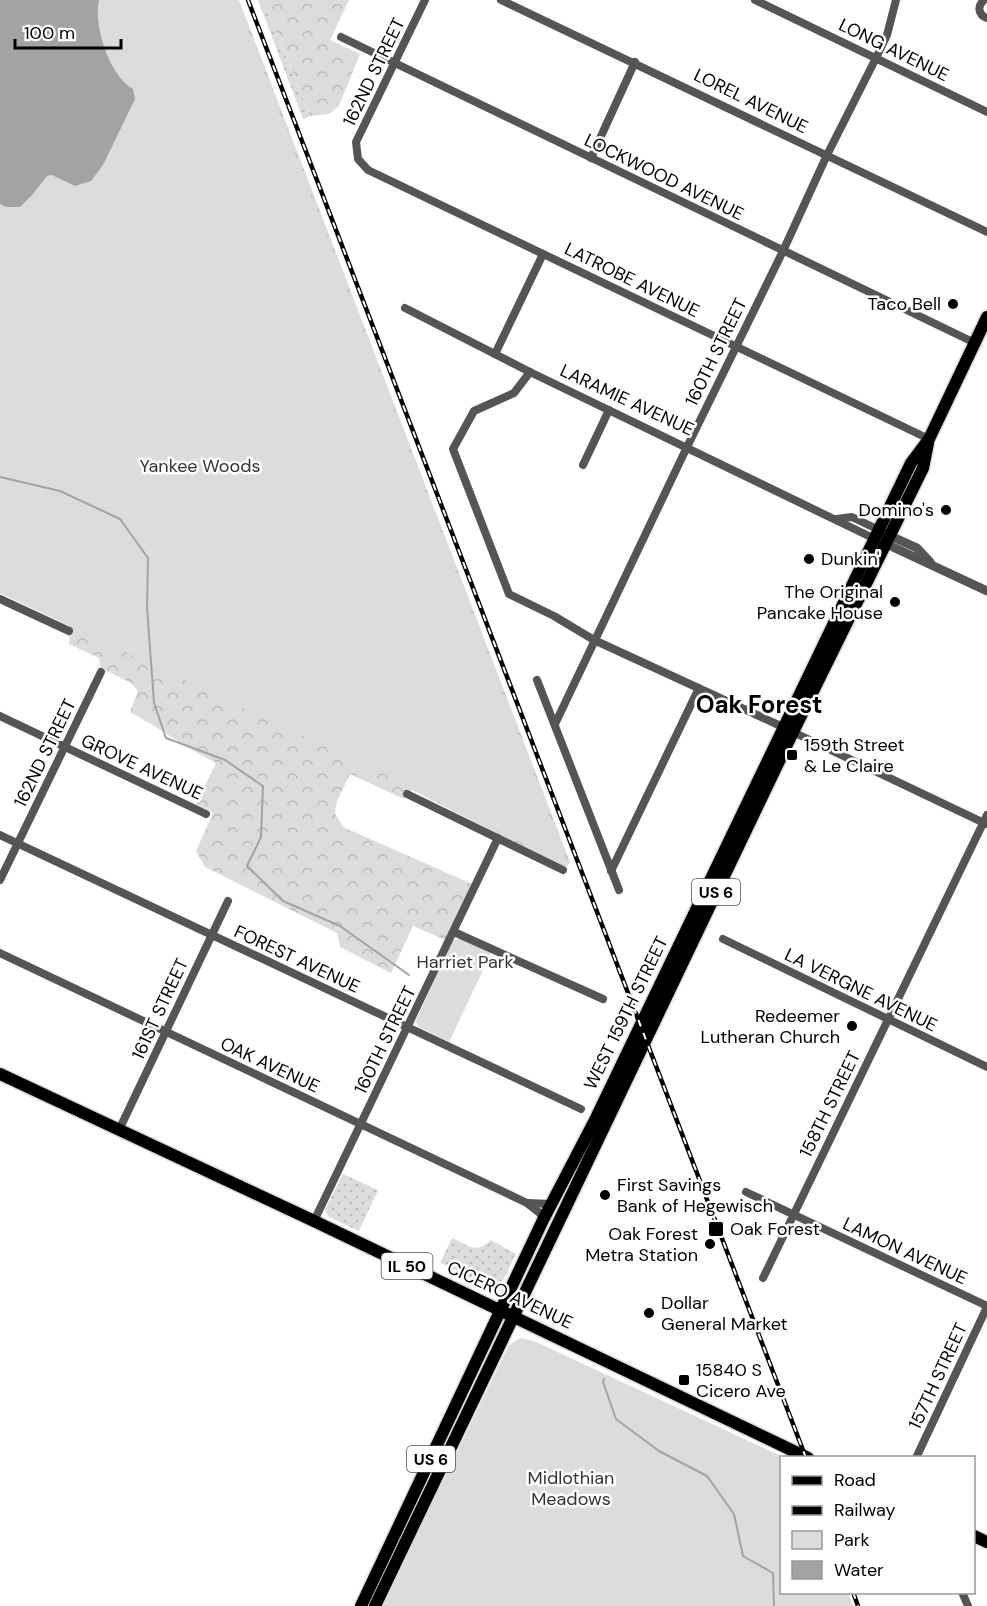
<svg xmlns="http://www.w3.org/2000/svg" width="987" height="1606" viewBox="0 0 987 1606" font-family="'DM Sans',sans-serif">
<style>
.grass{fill:url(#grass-dots)}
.forest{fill:url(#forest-crowns)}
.park{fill:#dcdcdc}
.water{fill:#a3a3a3}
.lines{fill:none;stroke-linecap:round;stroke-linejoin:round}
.stream{stroke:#a3a3a3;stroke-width:2}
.primary-casing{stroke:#dbdbdb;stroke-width:15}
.minor{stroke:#555;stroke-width:8}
.tertiary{stroke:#555;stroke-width:9}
.primary{stroke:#000;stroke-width:12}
.rail-casing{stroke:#000;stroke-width:4.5}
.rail{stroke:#fff;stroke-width:2;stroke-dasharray:7;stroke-linecap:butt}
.poi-dot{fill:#000;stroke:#fff;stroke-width:2}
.labels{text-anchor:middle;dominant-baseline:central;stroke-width:5;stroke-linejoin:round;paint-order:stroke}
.shield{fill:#fff;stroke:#4c4c4c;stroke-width:1.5}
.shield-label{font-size:16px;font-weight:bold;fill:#000}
.street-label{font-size:18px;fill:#000;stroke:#fff}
.poi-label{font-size:18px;fill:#000;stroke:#fff;text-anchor:start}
.park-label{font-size:18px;fill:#333;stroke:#fff}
.district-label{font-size:24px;font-weight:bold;fill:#000;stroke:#fff}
</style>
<defs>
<pattern id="grass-dots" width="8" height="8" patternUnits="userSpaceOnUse" patternTransform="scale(1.5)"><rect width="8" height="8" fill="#dcdcdc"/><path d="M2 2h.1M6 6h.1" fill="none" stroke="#bbb" stroke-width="1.8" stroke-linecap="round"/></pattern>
<pattern id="forest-crowns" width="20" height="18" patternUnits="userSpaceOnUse" patternTransform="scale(1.5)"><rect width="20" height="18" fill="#dcdcdc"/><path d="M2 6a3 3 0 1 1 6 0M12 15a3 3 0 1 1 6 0" fill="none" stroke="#bbb"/></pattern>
</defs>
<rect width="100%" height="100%" fill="#fff"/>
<!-- grass -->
<g class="grass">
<path d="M258,0H263L310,116L303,119Z"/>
<path d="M343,1174L378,1190L359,1231L329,1217L325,1210Z"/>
<path d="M452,1238C469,1246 476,1254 491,1240L516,1254C510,1263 508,1276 500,1283C487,1294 472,1279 462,1273C455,1269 447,1266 440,1263Z"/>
</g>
<!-- forest -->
<g class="forest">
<path d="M99,0H239L570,862L565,868L412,790L404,799L350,774L337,801L335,813L343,827L472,884L445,940L413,926L391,973L340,947L337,933L205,867L196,851L213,813L196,804L216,763C186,748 160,728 130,712L138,691L131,683L101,668L99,658L69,644L70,626L0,593V204Z"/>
<path d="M263,0H349L330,40L360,54L339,106L329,114L310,116Z"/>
</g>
<!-- park -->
<g class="park">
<path d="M0,0H236L568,866L402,783L0,593Z"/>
<path d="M459,938L492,951L449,1042L419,1027L415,1022L453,941Z"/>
<path d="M520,1338L534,1341L783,1457L782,1458V1592L848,1593L853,1606H382L509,1345Z"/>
</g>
<!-- water -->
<path class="water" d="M0,0H99C93,25 110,77 133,89L135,99L103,165L91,181L75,186L52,175L47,176L32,195L20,207H6L0,204Z"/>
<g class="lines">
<!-- stream -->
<g class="stream">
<path d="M0,477L60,491L120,519L148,558L147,607L154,703L166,738L225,760L263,786L261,837L247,866L283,901L340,926L409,975"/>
<path d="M604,1379L603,1382L616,1419L659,1451L707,1476L734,1514L743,1556L773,1573L774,1606"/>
</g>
<defs>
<g id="primary">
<path d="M0,1074L314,1221L808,1458"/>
<path d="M974,1536L987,1542"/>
<path d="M361,1606L543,1220L595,1120L911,463L929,439L987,317"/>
<path d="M375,1606L793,732L923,468L928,443"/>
</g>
</defs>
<!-- primary casing -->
<use href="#primary" class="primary-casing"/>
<!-- minor -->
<g class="minor">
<path d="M425,0L356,142L358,159L368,170L929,439"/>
<path d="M501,0L987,232"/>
<path d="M755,0L987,112"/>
<path d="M984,0C977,6 978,15 987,18"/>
<path d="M341,37L975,343"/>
<path d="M591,158L635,62"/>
<path d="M405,308L530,372L875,539"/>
<path d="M495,354L543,254"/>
<path d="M530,372L514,393L474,411L453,449L509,594L554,616L594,640L783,727"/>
<path d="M583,465L609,410"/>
<path d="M837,519L852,517L879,530"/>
<path d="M0,599L69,631"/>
<path d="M537,680L619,890"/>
<path d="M0,716L206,814"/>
<path d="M555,724L687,447L783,251L827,155L876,58L887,35L896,0"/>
<path d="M793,732L986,824"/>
<path d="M407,794L563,870"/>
<path d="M0,835L581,1109"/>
<path d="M611,871L699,688"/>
<path d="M0,880L101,672"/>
<path d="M454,932L603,999"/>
<path d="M723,939L987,1067"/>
<path d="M0,953L527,1203L541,1214L543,1220"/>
<path d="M119,1130L228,901"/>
<path d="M746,1192L987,1306"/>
<path d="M527,1203L551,1204"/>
<path d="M314,1221L498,838"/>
<path d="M763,1278L987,815"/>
<path d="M916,1458L987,1307"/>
<path d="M962,1592L968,1606"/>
</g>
<!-- tertiary -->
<g class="tertiary">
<path d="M884,533L917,548L930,562"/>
<path d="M880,541L987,591"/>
</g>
<!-- primary -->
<use href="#primary" class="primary"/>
<defs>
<g id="rail">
<path d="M248,0L806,1458"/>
<path d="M853,1592L858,1606"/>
</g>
</defs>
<!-- rail casing -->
<use href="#rail" class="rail-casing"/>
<!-- rail -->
<use href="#rail" class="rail"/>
</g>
<!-- markers -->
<g class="poi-dot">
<circle cx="953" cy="304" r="6"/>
<circle cx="946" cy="510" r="6"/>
<circle cx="809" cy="559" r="6"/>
<circle cx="895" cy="602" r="6"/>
<rect x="786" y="749" width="12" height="12" rx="3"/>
<circle cx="852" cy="1026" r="6"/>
<circle cx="605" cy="1195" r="6"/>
<rect x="708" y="1221" width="16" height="16" rx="3"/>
<circle cx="710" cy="1244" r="6"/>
<circle cx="649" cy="1313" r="6"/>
<rect x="678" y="1374" width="12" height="12" rx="3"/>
</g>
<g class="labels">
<!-- shield labels -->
<g class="shield">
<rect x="692" y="879" width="48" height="26" rx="4.5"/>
<rect x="381.5" y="1253" width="51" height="26" rx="4.5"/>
<rect x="407" y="1446" width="48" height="26" rx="4.5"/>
</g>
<g class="shield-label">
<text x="716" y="892">US 6</text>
<text x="407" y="1266">IL 50</text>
<text x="431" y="1459">US 6</text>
</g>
<!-- street labels -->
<g class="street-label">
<text transform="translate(894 50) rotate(26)">LONG AVENUE</text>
<text transform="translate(374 72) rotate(-64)">162ND STREET</text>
<text transform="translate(751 101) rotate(26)">LOREL AVENUE</text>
<text transform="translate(664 177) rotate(26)">LOCKWOOD AVENUE</text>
<text transform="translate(632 280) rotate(26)">LATROBE AVENUE</text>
<text transform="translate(716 352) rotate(-64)">160TH STREET</text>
<text transform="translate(627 400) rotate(25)">LARAMIE AVENUE</text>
<text transform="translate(45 753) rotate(-64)">162ND STREET</text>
<text transform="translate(142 767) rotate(25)">GROVE AVENUE</text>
<text transform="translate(297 959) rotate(25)">FOREST AVENUE</text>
<text transform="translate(861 990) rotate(26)">LA VERGNE AVENUE</text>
<text transform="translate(160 1009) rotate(-65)">161ST STREET</text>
<text transform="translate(626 1013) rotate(-64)">WEST 159TH STREET</text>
<text transform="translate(385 1040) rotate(-64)">160TH STREET</text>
<text transform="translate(270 1065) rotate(25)">OAK AVENUE</text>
<text transform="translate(830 1104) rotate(-64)">158TH STREET</text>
<text transform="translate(905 1251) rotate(25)">LAMON AVENUE</text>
<text transform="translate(510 1295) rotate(25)">CICERO AVENUE</text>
<text transform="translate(938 1376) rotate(-65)">157TH STREET</text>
</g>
<!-- poi labels -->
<g class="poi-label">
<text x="941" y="304" text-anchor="end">Taco Bell</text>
<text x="934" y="510" text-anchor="end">Domino's</text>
<text x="821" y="559">Dunkin'</text>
<text x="883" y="592" text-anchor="end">The Original<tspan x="883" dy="21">Pancake House</tspan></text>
<text x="804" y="745">159th Street<tspan x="804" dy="21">&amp; Le Claire</tspan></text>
<text x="840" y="1016" text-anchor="end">Redeemer<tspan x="840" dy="21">Lutheran Church</tspan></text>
<text x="617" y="1185">First Savings<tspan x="617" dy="21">Bank of Hegewisch</tspan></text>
<text x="730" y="1229">Oak Forest</text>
<text x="698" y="1234" text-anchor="end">Oak Forest<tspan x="698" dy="21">Metra Station</tspan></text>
<text x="661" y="1303">Dollar<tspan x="661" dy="21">General Market</tspan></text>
<text x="696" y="1370">15840 S<tspan x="696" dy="21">Cicero Ave</tspan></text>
</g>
<!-- park labels -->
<g class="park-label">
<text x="200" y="466">Yankee Woods</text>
<text x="465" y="962">Harriet Park</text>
<text x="571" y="1478">Midlothian<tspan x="571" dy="21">Meadows</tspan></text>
</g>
<!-- district labels -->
<g class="district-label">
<text x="759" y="704">Oak Forest</text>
</g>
</g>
<!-- legend -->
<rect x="780" y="1456" width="195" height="138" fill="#ffffff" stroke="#999999" stroke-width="1.5"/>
<rect x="792" y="1476" width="30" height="9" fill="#000000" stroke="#999999" stroke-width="1.5"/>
<text x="834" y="1486" font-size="18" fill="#000000">Road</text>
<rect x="792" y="1506" width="30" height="9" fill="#000000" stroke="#999999" stroke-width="1.5"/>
<text x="834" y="1516" font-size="18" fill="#000000">Railway</text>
<rect x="792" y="1531" width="30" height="18" fill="#dcdcdc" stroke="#999999" stroke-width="1.5"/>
<text x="834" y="1546" font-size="18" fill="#000000">Park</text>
<rect x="792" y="1561" width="30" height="18" fill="#a3a3a3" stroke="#999999" stroke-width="1.5"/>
<text x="834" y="1576" font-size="18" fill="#000000">Water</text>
<!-- scale -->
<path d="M15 39v9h106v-9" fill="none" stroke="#000000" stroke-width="3"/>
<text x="24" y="39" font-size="18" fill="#000000" stroke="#ffffff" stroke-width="4.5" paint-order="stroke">100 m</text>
</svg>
